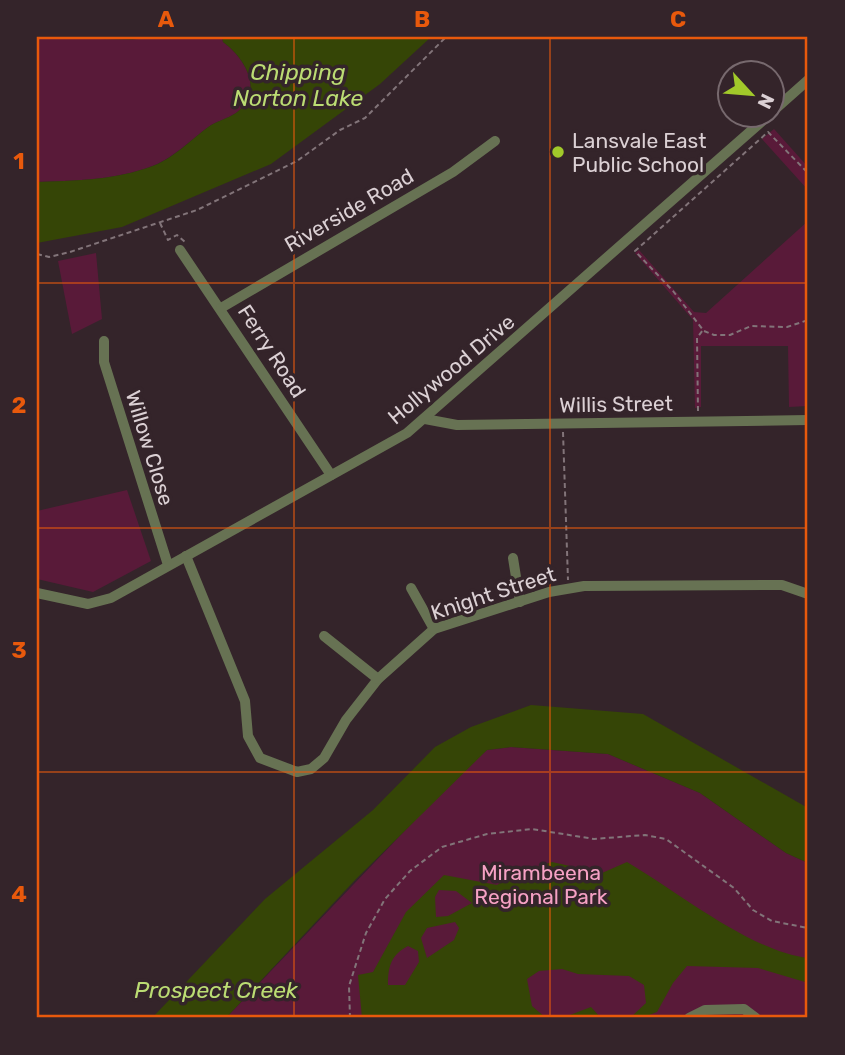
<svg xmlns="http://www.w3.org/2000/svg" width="845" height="1055" viewBox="0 0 845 1055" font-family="Rubik,sans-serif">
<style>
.green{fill:#591a39}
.water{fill:#354506;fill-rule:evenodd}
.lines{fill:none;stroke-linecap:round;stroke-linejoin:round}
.path{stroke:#827479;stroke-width:2;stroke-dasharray:5 3.5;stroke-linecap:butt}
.minor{stroke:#677253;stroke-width:10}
.grid{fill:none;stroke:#e8590c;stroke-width:2;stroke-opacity:0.55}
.poi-dot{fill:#a1c92a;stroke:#34242a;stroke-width:2.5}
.labels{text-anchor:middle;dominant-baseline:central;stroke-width:7;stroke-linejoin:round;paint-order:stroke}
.poi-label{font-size:21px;fill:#dbd0d4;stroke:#34242a;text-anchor:start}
.street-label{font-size:21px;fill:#dbd0d4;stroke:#34242a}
.park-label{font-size:21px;fill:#f6a1c4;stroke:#34242a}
.water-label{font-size:23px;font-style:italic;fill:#bbdc73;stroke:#34242a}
.neatline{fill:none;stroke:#e8590c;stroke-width:2.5}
.grid-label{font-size:23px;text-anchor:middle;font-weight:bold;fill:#e8590c}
</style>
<rect width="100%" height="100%" fill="#34242a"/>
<!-- green -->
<g class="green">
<path d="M37,37L132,40L151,37H222L223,42C244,57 266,92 236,113C227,119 216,121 207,128C187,143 169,162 144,169C110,180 73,181 37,182Z"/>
<path d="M774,129L808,167V190L762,139Z"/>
<path d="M808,221V406L789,407L788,346H701V407L695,408L693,320L635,253L639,250L694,312L706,313Z"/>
<path d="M96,253L102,319L72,334L58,261Z"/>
<path d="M127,490L151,561L93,592L37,579V511Z"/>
<path d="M511,747L608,754L700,793L786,853L808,863V1018H226L457,776L487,750Z"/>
</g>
<!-- water -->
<g class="water">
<path d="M222,37H431L380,84L271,164L122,227L37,243V182C73,181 110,180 144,169C170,162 187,143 207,128C216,121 227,119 236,113C266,91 244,57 223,42Z"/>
<path d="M531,705L643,714L808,808V863L786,853L700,793L608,754L511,747L487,750L356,879L226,1018H152L265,899L373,810L435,747L471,727Z"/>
<path d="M552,862L602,873L627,862C678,892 752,952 808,958V987L805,982L758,968L687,966L673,983L657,1012L641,1018H562L591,1007L601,1018L631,1017L646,1003L644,985L629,976L578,974L562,969L539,971L527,979L532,1006L546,1018H362L358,975L373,972L406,912L444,875L497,885L516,874ZM439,890L456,891L472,903L448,916L436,917L435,897ZM455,922L459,928L454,940L427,958L421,938L427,928ZM408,946L418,951L419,962L405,985H388C388,966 391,955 408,946Z"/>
</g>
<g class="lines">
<!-- path -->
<g class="path">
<path d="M160,223L168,240L177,235L185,242"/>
<path d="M37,254L49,257L70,252L197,210L297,161L340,130L365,118L446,37"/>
<path d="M704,331L714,335H730L751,326L787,327L808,320"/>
<path d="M806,410L808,387"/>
<path d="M698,411L697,338L703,330L673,291L635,251L768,132L808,173"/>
<path d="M563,432L568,580"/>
<path d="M350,1018L349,986L366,933L385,899L410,871L442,847L487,834L532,829L594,839L645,835L666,839L734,888L753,910L772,921L808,928"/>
<path d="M789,1018L808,1017"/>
</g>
<!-- minor -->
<g class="minor">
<path d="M772,112L808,80"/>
<path d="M180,250L331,475"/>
<path d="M221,308L453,172L495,141"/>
<path d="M104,341V362L168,565"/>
<path d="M425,419L457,425L808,420"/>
<path d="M186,556L245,701L248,736L260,758L297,772L311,769L324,758L346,720L378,679L434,629L549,592L584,586L782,585L808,594"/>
<path d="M513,558L520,602"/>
<path d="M411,588L434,629"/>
<path d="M37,593L88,604L111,598L407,433L768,116"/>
<path d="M324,636L378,679"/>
<path d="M689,1018L705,1010L744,1009L756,1018"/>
</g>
</g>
<!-- grid -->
<path class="grid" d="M294,37V1018M550,37V1018M37,283H808M37,528H808M37,772H808"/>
<!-- markers -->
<circle class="poi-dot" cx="558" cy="152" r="7"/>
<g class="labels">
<!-- poi labels -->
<g class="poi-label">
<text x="572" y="140">Lansvale East<tspan x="572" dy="24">Public School</tspan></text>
</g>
<!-- street labels -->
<g class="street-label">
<text transform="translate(349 210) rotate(-30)">Riverside Road</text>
<text transform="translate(272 351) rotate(57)">Ferry Road</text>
<text transform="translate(451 369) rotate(-40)">Hollywood Drive</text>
<text transform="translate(616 404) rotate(-1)">Willis Street</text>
<text transform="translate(150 448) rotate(73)">Willow Close</text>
<text transform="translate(493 593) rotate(-18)">Knight Street</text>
</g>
<!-- park labels -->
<g class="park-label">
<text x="541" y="872">Mirambeena<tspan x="541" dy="24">Regional Park</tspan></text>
</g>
<!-- water labels -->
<g class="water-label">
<text x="298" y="72">Chipping<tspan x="298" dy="26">Norton Lake</tspan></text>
<text x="216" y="990">Prospect Creek</text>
</g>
</g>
<!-- border -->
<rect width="845" height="1055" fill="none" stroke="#34242a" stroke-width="77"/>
<!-- north arrow -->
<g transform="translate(751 94) rotate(116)"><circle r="33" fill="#34242a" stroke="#77696e" stroke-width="2"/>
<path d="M0-5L12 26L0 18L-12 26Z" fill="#a1c92a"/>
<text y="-10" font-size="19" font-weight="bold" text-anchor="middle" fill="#dbd0d4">N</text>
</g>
<rect x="38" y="38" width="768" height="978" class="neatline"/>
<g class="grid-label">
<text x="166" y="27">A</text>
<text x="422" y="27">B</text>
<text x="678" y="27">C</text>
<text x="19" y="169">1</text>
<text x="19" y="413">2</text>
<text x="19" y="658">3</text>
<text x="19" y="902">4</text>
</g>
</svg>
